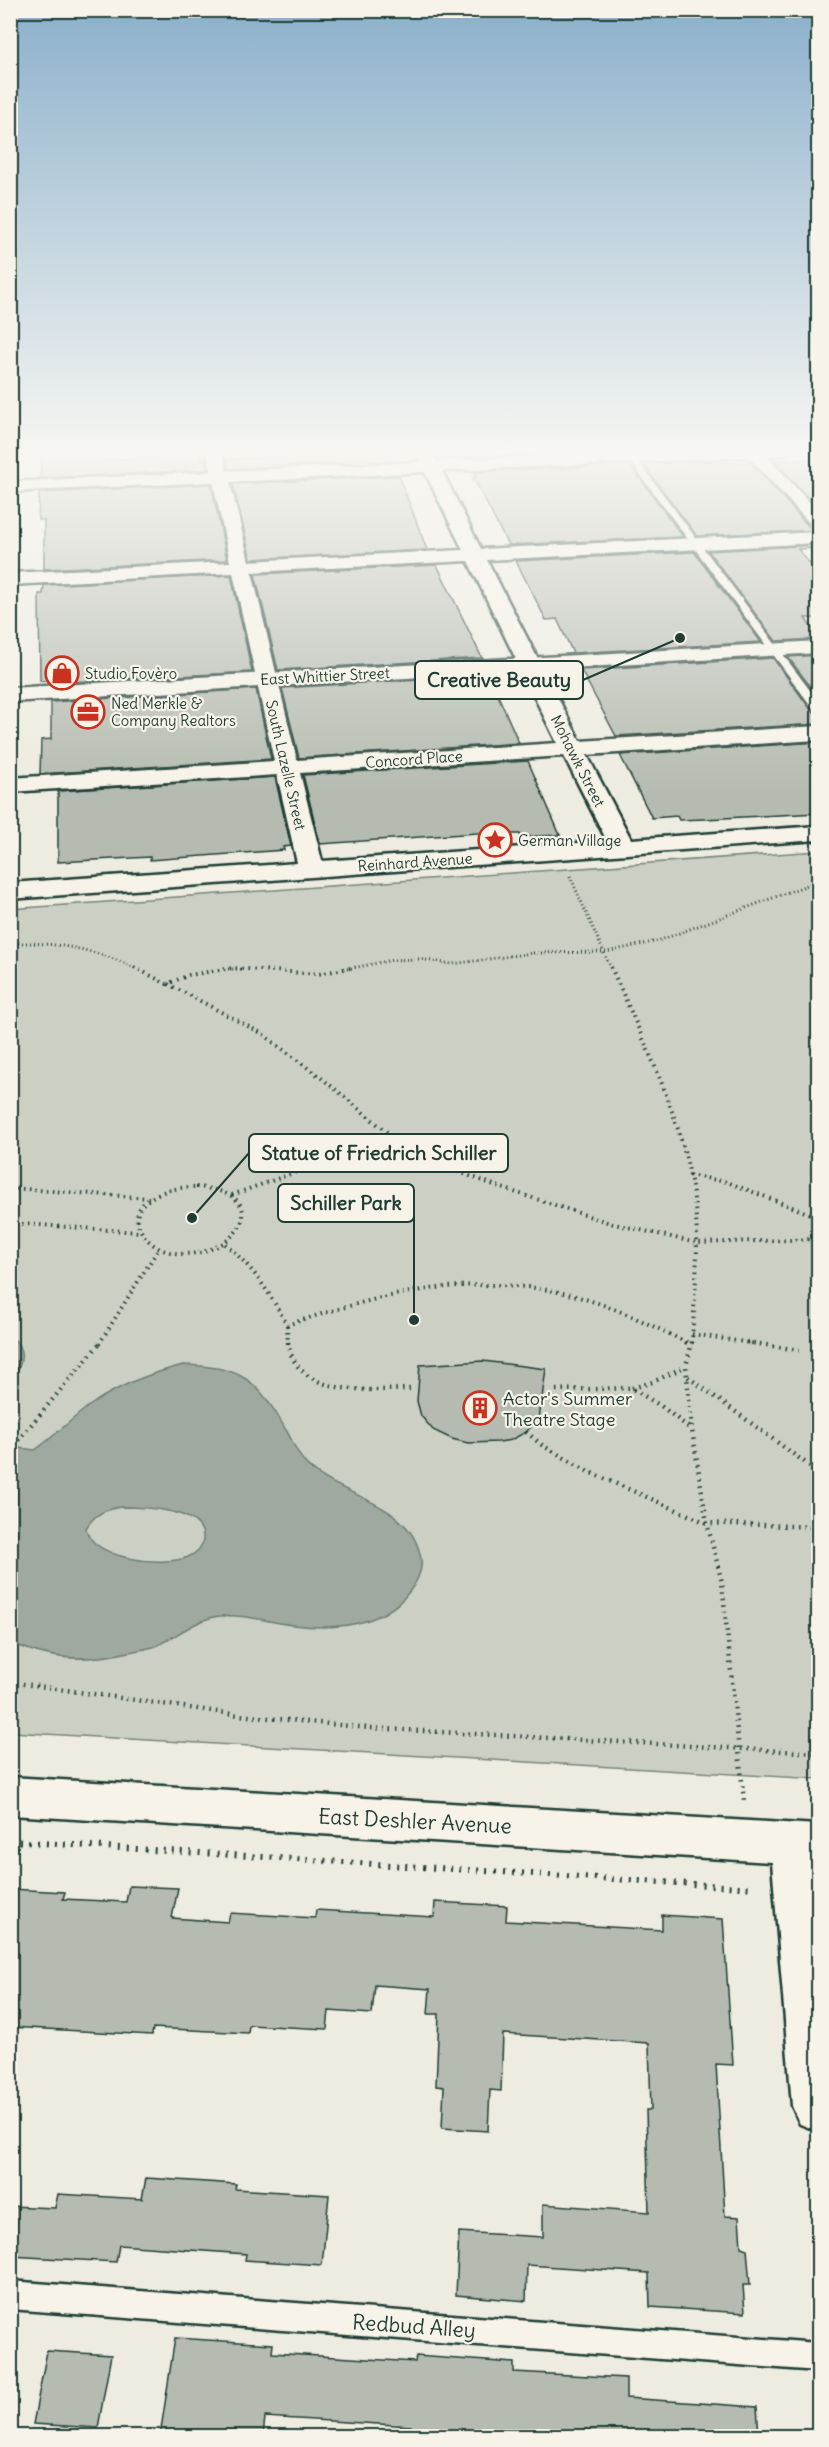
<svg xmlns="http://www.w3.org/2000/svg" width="829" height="2447" viewBox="0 0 829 2447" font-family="Delius,sans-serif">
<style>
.green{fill:#cccfc4;stroke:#76867c;stroke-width:1.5}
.water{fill:#9fa99f;stroke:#6c7e74;stroke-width:1.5;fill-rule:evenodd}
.building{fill:#b5bbb0;stroke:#1f3d34;stroke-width:1.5}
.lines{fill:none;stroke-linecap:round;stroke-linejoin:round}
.service-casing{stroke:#1f3d34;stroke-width:5}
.minor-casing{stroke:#1f3d34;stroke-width:5}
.tertiary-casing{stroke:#1f3d34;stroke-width:5}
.path-far3{stroke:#1f3d34;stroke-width:3;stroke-dasharray:1 3;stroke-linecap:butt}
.path-far2{stroke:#1f3d34;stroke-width:4;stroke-dasharray:1.5 4.5;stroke-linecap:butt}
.path-far1{stroke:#1f3d34;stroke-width:4.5;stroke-dasharray:1.5 5;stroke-linecap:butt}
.path{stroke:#1f3d34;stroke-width:6;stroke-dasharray:2 7;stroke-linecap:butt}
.service{fill:#f7f3e8;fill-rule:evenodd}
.minor{fill:#f7f3e8;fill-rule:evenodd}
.tertiary{fill:#f7f3e8;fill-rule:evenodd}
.labels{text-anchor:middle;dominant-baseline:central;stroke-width:4.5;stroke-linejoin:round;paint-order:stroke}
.far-poi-label{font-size:15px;fill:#1f3d34;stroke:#f7f3e8;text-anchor:start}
.far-street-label{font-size:15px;fill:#1f3d34;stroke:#f7f3e8}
.poi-label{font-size:18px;fill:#1f3d34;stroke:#f7f3e8;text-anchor:start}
.near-street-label{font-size:21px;fill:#1f3d34;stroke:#f7f3e8}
.leader{fill:none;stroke:#1f3d34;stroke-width:2}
.callout-dot{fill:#1f3d34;stroke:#f7f3e8;stroke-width:2}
.callout{fill:#f7f3e8;stroke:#1f3d34;stroke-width:2}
.callout-label{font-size:20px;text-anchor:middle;font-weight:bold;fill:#1f3d34}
</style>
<rect width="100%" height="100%" fill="#eeece1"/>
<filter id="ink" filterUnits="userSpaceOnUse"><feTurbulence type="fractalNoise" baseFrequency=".0167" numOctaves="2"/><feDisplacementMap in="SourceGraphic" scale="12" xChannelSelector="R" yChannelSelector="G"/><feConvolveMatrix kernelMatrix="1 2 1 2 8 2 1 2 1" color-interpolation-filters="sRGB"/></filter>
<g filter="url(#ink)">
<!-- green -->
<path class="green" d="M818,851V1779L11,1732L10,909Z"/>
<!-- water -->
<g class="water">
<path d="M11,1336C27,1350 23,1365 11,1380Z"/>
<path d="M183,1365C243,1367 257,1379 286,1430C293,1441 297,1455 307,1465C342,1499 412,1501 421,1559C423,1571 416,1583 409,1592C382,1627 333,1630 293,1625C268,1622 246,1614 221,1616C199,1617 176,1637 156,1646C148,1649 138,1650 129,1652C88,1662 49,1661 11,1642V1447L35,1450C54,1437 70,1420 89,1406C119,1385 148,1374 183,1365ZM120,1507C141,1507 206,1508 203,1540C202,1548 195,1554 188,1557C163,1567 91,1560 86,1528C95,1514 104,1510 120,1507Z"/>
</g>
<!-- building -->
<g class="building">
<path d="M102,450L103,460L166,457V454L200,452L202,460H206L208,470L40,478L42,451Z"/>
<path d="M289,450H387L392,461L229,469L227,459L291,457Z"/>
<path d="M462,450H619L466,457Z"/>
<path d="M819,459V509L774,461Z"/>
<path d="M719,461V463L750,462L810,528L819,529V530L697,536L643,464Z"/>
<path d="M630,465L683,537L508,545L473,477H477L474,472Z"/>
<path d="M399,476L427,550L251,559L233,484Z"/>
<path d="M211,484L227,560L44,569V520H38L39,493Z"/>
<path d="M819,545V548L798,549L819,575V618H805L819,639L776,641L708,551Z"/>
<path d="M694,552L761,642L573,653L557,619L546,620L516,561Z"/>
<path d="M437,565L482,658L278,670L255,574Z"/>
<path d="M231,575L252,672L52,683V680L40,681L39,594H43L44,585Z"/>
<path d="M819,655V698L788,657Z"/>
<path d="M773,658L812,711L819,713V724L616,736L581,670Z"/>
<path d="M489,675L519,743L299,758L282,688Z"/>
<path d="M256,689L271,759L40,774L41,740L51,739V702Z"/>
<path d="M819,742V813L705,819L679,820L677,816L652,818L620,755Z"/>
<path d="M528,761L560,835L521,837L520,834H507L506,831L320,844L303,775Z"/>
<path d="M275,777L291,846L283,847L284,850L150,860V857L58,862V791Z"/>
<path d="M483,1361L546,1369L539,1419L526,1432L511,1440L499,1442L468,1443L452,1439L433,1430L421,1416L417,1401L420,1365Z"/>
<path d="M129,1886L178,1888L172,1918L228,1922L230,1913L315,1918L316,1910L434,1917L435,1902L507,1906L506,1921L662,1930V1915L723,1919L733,2065L716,2064L725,2216L739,2217L741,2247L747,2249L750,2285H743L745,2313L650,2307L649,2273L527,2265L526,2301L456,2295L459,2232L543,2237V2204L649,2212L646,2110H651L649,2043L503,2034L501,2091L490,2090L488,2131L442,2128L444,2087L436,2086L439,2014H428L430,1989L375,1985L372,2014L329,2011L327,2029L249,2025L248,2033L153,2028L152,2035L10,2027V1889L65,1892L63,1899L126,1902Z"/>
<path d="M146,2178L236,2184L235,2189L329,2195L322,2265L245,2260L246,2254L119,2245L116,2262L10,2256V2206L55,2208L58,2194L142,2199Z"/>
<path d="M175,2338L273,2344L272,2353L415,2362L416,2356L514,2363V2372L626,2378V2398L757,2407L759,2436H411V2426L265,2417L263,2436H160Z"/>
<path d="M47,2351L111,2355L98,2428L33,2424Z"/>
</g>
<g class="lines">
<defs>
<g id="service">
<path d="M622,450H630L818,701V711L814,710Z"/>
<path d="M10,2281L818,2343V2371L10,2309Z"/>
</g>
<g id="minor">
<path d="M206,450H222L227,471L421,462L415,450H431L437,461L673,450H791L783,455L767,456L818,512V527L812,526L749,457L442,471L481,549L818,532V543L487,560L580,741L818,726V740L587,755L631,839L818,826V840L10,899V883L297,863L277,775L10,792V778L274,761L233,573L10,585V573L230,562L213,482L10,492V482L211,472ZM425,472L463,550L249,561L230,482ZM468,561L557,743L297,760L252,572ZM564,756L607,841L322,861L300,773Z"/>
<path d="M10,1777L818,1825V2131L800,2124L792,2106L772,1862L10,1815Z"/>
</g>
<path id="tertiary" d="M818,641V653L10,702V688Z"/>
</defs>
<!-- service casing -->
<use href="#service" class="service-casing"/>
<!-- minor casing -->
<use href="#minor" class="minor-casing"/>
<!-- tertiary casing -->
<use href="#tertiary" class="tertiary-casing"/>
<!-- path-far3 -->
<g class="path-far3">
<path d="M570,876L611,969"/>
<path d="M10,943C55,942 96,949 137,969"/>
<path d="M228,969H241"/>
<path d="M347,969L393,960L419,959L452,964L533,953L606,952L658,941L818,881"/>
</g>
<!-- path-far2 -->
<g class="path-far2">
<path d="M134,967L167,984L189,975L232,968L318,974L355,967"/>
<path d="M611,967C645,1045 685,1121 695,1207C700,1252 694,1299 692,1344"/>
<path d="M168,984L261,1033L324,1080L416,1156L502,1188L610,1223L697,1243L818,1239"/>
<path d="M689,1175L727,1182L818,1217"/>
<path d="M196,1187C288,1194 227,1269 166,1251C145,1245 124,1216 148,1200C161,1190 180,1187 196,1187Z"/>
<path d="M10,1188L149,1198"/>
<path d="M232,1195L321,1163L398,1160L416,1156"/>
<path d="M10,1223L139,1232"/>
<path d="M225,1244C253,1267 270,1293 287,1325C380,1294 477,1270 575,1296C615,1307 652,1325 689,1344"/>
<path d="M287,1325L288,1344"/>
<path d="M692,1334L757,1344"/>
<path d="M99,1344L159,1248"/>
</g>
<!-- path-far1 -->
<g class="path-far1">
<path d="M288,1342C296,1398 369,1390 411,1389"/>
<path d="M686,1342L692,1345"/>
<path d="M692,1342L686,1366L692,1430L707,1523L722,1582L744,1801"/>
<path d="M747,1342L799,1350"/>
<path d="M688,1377L818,1472"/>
<path d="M632,1388L653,1382L686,1366"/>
<path d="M556,1390L631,1388L661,1406L692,1430"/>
<path d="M526,1432L542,1445L589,1472L707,1523L818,1527"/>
<path d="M10,1450L101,1342"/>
<path d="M10,1682L239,1715L369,1728L818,1753"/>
</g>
<!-- path -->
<path class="path" d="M10,1841L755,1888"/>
<!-- service -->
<use href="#service" class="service"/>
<!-- minor -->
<use href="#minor" class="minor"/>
<!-- tertiary -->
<use href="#tertiary" class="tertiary"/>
</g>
</g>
<!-- sky -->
<linearGradient id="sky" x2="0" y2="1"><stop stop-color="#8bb0cb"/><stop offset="0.57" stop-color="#f7f6f2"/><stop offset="1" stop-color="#f7f6f2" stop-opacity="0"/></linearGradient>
<rect width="829" height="793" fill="url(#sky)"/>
<!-- icons -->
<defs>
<symbol id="shop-ring" viewBox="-11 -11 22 22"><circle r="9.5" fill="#f7f3e8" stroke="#c8321e" stroke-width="1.5"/><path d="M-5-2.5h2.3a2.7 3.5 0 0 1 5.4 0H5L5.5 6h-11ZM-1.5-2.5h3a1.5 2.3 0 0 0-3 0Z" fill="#c8321e"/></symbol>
<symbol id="office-ring" viewBox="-11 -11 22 22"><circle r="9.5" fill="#f7f3e8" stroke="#c8321e" stroke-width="1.5"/><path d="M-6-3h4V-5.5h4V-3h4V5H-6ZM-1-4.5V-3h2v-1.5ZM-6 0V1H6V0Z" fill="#c8321e"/></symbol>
<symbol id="sight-ring" viewBox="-11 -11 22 22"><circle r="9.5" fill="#f7f3e8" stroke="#c8321e" stroke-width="1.5"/><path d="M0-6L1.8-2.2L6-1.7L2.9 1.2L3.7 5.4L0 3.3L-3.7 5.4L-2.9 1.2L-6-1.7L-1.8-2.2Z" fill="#c8321e"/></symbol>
<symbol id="building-ring" viewBox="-11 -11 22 22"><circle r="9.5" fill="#f7f3e8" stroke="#c8321e" stroke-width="1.5"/><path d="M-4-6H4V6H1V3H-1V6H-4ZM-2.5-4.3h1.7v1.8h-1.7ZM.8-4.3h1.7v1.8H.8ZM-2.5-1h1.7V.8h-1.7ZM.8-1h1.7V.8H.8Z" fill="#c8321e"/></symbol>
</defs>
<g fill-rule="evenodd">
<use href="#shop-ring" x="43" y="654" width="38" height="38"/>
<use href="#office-ring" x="69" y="693" width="38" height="38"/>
<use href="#sight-ring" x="476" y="821" width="38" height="38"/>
<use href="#building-ring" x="461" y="1389" width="38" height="38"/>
</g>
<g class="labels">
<!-- far-poi labels -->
<g class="far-poi-label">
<text x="85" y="673">Studio Fovèro</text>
<text x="111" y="703">Ned Merkle &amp;<tspan x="111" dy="17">Company Realtors</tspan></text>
<text x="518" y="840">German Village</text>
</g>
<!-- far-street labels -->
<g class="far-street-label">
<text transform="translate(325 676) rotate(-3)">East Whittier Street</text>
<text transform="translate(414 759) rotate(-4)">Concord Place</text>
<text transform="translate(578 761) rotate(63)">Mohawk Street</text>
<text transform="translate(286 765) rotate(77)">South Lazelle Street</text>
<text transform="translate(415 862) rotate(-4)">Reinhard Avenue</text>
</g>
<!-- poi labels -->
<g class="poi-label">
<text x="503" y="1398">Actor's Summer<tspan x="503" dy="21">Theatre Stage</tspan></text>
</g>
<!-- near-street labels -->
<g class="near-street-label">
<text transform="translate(415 1821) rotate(3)">East Deshler Avenue</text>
<text transform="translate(414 2326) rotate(4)">Redbud Alley</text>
</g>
</g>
<!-- callouts -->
<path class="leader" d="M680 638L583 680M192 1218L249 1153M414 1320L414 1203"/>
<g class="callout-dot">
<circle cx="680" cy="638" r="6"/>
<circle cx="192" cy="1218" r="6"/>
<circle cx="414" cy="1320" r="6"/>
</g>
<g class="callout">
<rect x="415" y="661" width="168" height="38" rx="6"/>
<rect x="249" y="1134" width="259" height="38" rx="6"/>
<rect x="278" y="1184" width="136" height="38" rx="6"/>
</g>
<g class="callout-label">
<text x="499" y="687">Creative Beauty</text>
<text x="379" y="1160">Statue of Friedrich Schiller</text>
<text x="346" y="1210">Schiller Park</text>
</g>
<!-- margin -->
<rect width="829" height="2447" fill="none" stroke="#f7f3e8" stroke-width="36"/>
<rect x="18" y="18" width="793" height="2411" fill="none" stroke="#1f3d34" stroke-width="2" filter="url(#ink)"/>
</svg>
